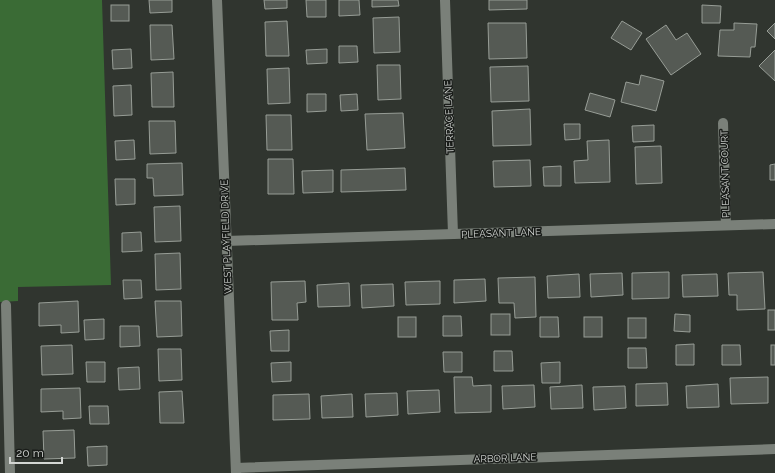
<svg xmlns="http://www.w3.org/2000/svg" width="775" height="473" viewBox="0 0 775 473" font-family="Raleway,sans-serif">
<style>
.green{fill:#3a6b35}
.building{fill:#555a54;stroke:#979d96}
.lines{fill:none;stroke-linecap:round;stroke-linejoin:round}
.minor{stroke:#7a8079;stroke-width:10}
.labels{text-anchor:middle;dominant-baseline:central;stroke-width:3;stroke-linejoin:round;paint-order:stroke}
.street-label{font-size:10px;fill:#d3d6d3;stroke:#191c19}
</style>
<rect width="100%" height="100%" fill="#30352f"/>
<!-- green -->
<path class="green" d="M0,0H102L111,285L18,287V301L0,302Z"/>
<!-- building -->
<g class="building">
<path d="M149,0H172V12L150,13Z"/>
<path d="M264,0H287V8L265,9Z"/>
<path d="M306,0H326V17H307Z"/>
<path d="M339,0H359L360,15L339,16Z"/>
<path d="M372,0H398L399,6L372,7Z"/>
<path d="M489,0H527V9L489,10Z"/>
<rect x="111" y="5" width="18" height="16"/>
<path d="M702,5L721,6L720,23H702Z"/>
<path d="M399,17L400,52L374,53L373,18Z"/>
<path d="M287,21L289,56H266L265,22Z"/>
<path d="M622,21L642,33L631,50L611,38Z"/>
<path d="M488,23H526L527,58L489,59Z"/>
<path d="M734,23L757,24L755,47H751L750,57L718,56L720,30H734Z"/>
<path d="M775,23V39L767,31Z"/>
<path d="M150,25H172L174,59L151,60Z"/>
<path d="M666,25L676,40L687,33L701,54L671,75L646,39Z"/>
<path d="M339,46H357L358,62L339,63Z"/>
<path d="M131,49L132,68L113,69L112,50Z"/>
<path d="M327,49V63L307,64L306,50Z"/>
<path d="M775,50V81L759,66Z"/>
<path d="M377,65H400L401,99L378,100Z"/>
<path d="M528,66L529,101L491,102L490,67Z"/>
<path d="M289,68L290,103L268,104L267,69Z"/>
<path d="M173,72L174,107H152L151,73Z"/>
<path d="M641,75L664,81L656,111L621,102L626,82L639,85Z"/>
<path d="M131,85L132,115L114,116L113,86Z"/>
<path d="M590,93L615,100L610,117L585,110Z"/>
<path d="M307,94H326V111L307,112Z"/>
<path d="M357,94L358,110L341,111L340,95Z"/>
<path d="M530,109L531,145L493,146L492,111Z"/>
<path d="M403,113L405,148L367,150L365,114Z"/>
<path d="M266,115H291L292,150H267Z"/>
<path d="M149,121H175L176,153L150,154Z"/>
<path d="M564,124H580V139L565,140Z"/>
<path d="M654,125V141L633,142L632,126Z"/>
<path d="M134,140L135,159L116,160L115,141Z"/>
<path d="M609,140L610,182L575,183L574,161L588,160L587,141Z"/>
<path d="M661,146L662,183L636,184L635,147Z"/>
<path d="M268,159H293L294,194H268Z"/>
<path d="M530,160L531,186L494,187L493,161Z"/>
<path d="M182,163L183,195L154,196L153,178H147V164Z"/>
<path d="M775,164V180H770V165Z"/>
<path d="M561,166V186H544L543,167Z"/>
<path d="M405,168L406,190L341,192V170Z"/>
<path d="M333,170V192L303,193L302,171Z"/>
<path d="M115,179H135V204L116,205Z"/>
<path d="M180,206L181,241L155,242L154,207Z"/>
<path d="M141,232L142,251L122,252V233Z"/>
<path d="M180,253L181,289L156,290L155,254Z"/>
<path d="M669,272V298L632,299V273Z"/>
<path d="M763,272L765,309L737,310V295H729L728,273Z"/>
<path d="M622,273L623,295L591,297L590,274Z"/>
<path d="M579,274L580,297L548,298L547,276Z"/>
<path d="M717,274L718,296L683,297L682,275Z"/>
<path d="M535,277L536,317L515,318L514,303H499L498,278Z"/>
<path d="M485,279L486,301L454,303V280Z"/>
<path d="M123,280H141L142,298L124,299Z"/>
<path d="M305,281L306,302L297,303L298,320H272L271,282Z"/>
<path d="M440,281V304L406,305L405,282Z"/>
<path d="M349,283L350,306L318,307L317,285Z"/>
<path d="M393,284L394,306L362,308L361,285Z"/>
<path d="M78,301L79,332L61,333V325L39,326V303Z"/>
<path d="M155,301H181L182,336L157,337Z"/>
<rect x="768" y="310" width="7" height="20"/>
<rect x="491" y="314" width="19" height="21"/>
<path d="M675,314L690,315V332L674,331Z"/>
<path d="M443,316H461L462,336H443Z"/>
<rect x="398" y="317" width="18" height="20"/>
<path d="M540,317H558L559,337H540Z"/>
<rect x="584" y="317" width="18" height="20"/>
<rect x="628" y="318" width="18" height="20"/>
<path d="M104,319V339L85,340L84,320Z"/>
<path d="M120,326H139L140,346L120,347Z"/>
<path d="M289,330V351H271L270,331Z"/>
<path d="M694,344V365H676V345Z"/>
<path d="M72,345L73,374L42,375L41,346Z"/>
<path d="M722,345H740L741,365H722Z"/>
<rect x="771" y="345" width="4" height="20"/>
<path d="M628,348H646L647,368H628Z"/>
<path d="M158,349H181L182,380L159,381Z"/>
<path d="M494,351H512L513,371H494Z"/>
<path d="M443,352H462V372H444Z"/>
<path d="M86,362H105V382H87Z"/>
<path d="M291,362V381L272,382L271,363Z"/>
<path d="M560,362V383H542L541,363Z"/>
<path d="M139,367L140,389L119,390L118,368Z"/>
<path d="M454,377H472L473,386L491,385V412L455,413Z"/>
<path d="M768,377V403L731,404L730,378Z"/>
<path d="M667,383L668,405L636,406V384Z"/>
<path d="M718,384L719,407L687,408L686,386Z"/>
<path d="M534,385L535,407L503,409L502,386Z"/>
<path d="M582,385L583,408L551,409L550,387Z"/>
<path d="M625,386L626,408L594,410L593,387Z"/>
<path d="M80,388L81,418L63,419V411L41,412V389Z"/>
<path d="M439,390L440,412L408,414L407,391Z"/>
<path d="M182,391L184,423H160L159,392Z"/>
<path d="M397,393L398,415L366,417L365,394Z"/>
<path d="M309,394L310,419L273,420V395Z"/>
<path d="M352,394L353,417L322,418L321,396Z"/>
<path d="M89,406H108L109,424H90Z"/>
<path d="M74,430L75,458L44,459L43,431Z"/>
<path d="M107,446V465L88,466L87,447Z"/>
</g>
<g class="lines">
<!-- minor -->
<g class="minor">
<path d="M217,0L236,473"/>
<path d="M445,0L453,234"/>
<path d="M723,123L726,225"/>
<path d="M226,241L775,224"/>
<path d="M6,305L10,473"/>
<path d="M236,468L775,449"/>
</g>
</g>
<g class="labels">
<!-- street labels -->
<g class="street-label">
<text transform="translate(449 117) rotate(-92)">TERRACE LANE</text>
<text transform="translate(725 174) rotate(-91)">PLEASANT COURT</text>
<text transform="translate(501 233) rotate(-2)">PLEASANT LANE</text>
<text transform="translate(226 237) rotate(-92)">WEST PLAYFIELD DRIVE</text>
<text transform="translate(505 458) rotate(-2)">ARBOR LANE</text>
</g>
</g>
<!-- scale -->
<path d="M10 457v6h52v-6" fill="none" stroke="#d3d6d3" stroke-width="2"/>
<text x="16" y="457" font-size="12" fill="#d3d6d3" stroke="#191c19" stroke-width="3" paint-order="stroke">20 m</text>
</svg>
